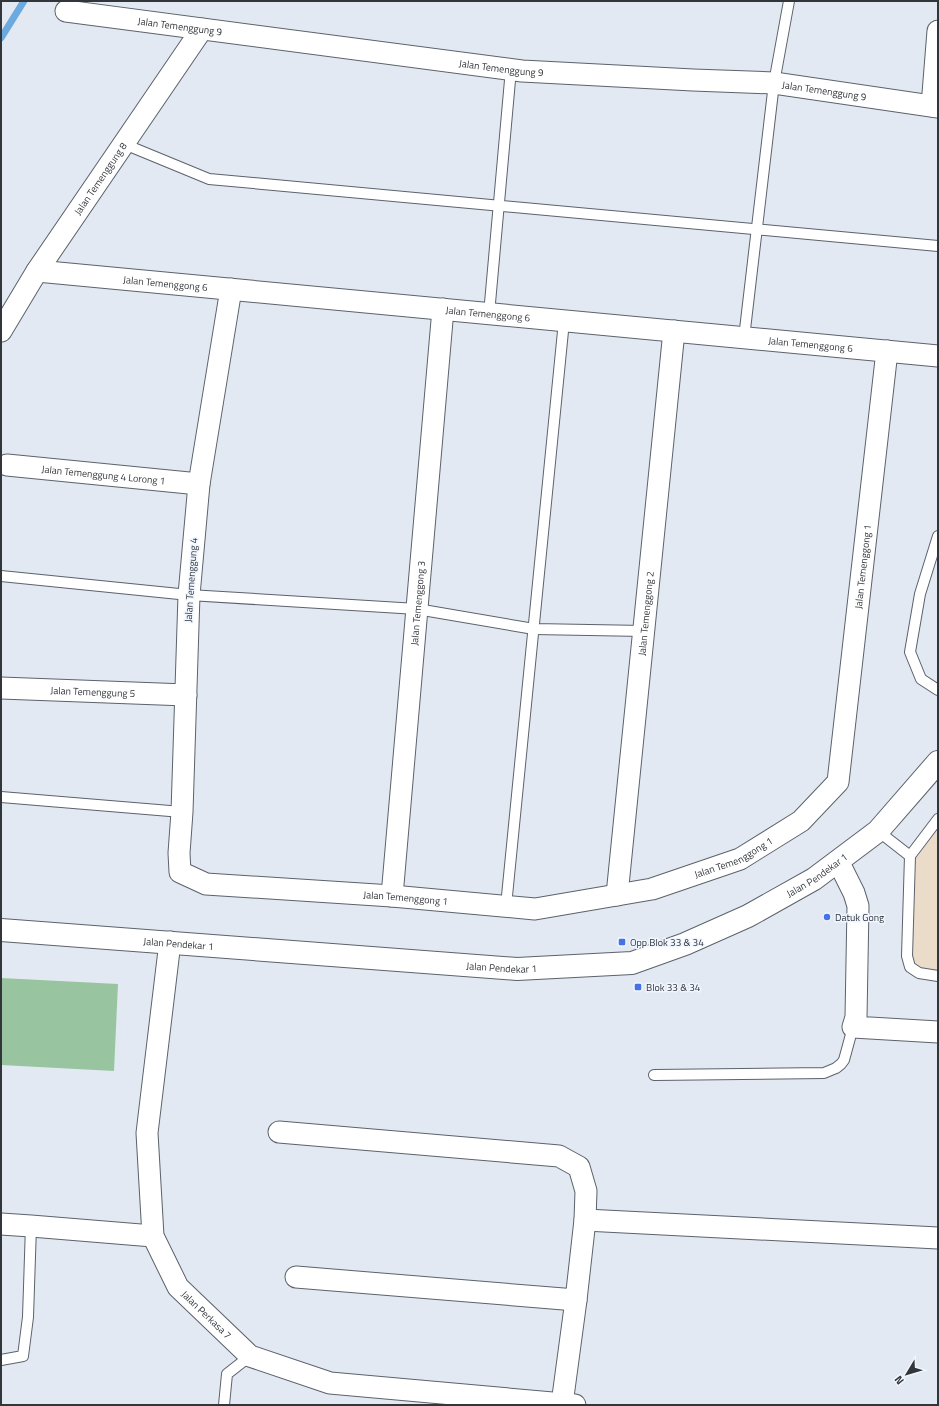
<svg xmlns="http://www.w3.org/2000/svg" width="939" height="1406" viewBox="0 0 939 1406" font-family="'Titillium Web',sans-serif">
<style>
.commercial{fill:#ebdbc9}
.green{fill:#98c59f}
.lines{fill:none;stroke-linecap:round;stroke-linejoin:round}
.stream{stroke:#6ca9de;stroke-width:7}
.lane-casing{stroke:#5c626b;stroke-width:12}
.street-casing{stroke:#5c626b;stroke-width:23}
.secondary-casing{stroke:#5c626b;stroke-width:24}
.lane{stroke:#fff;stroke-width:10}
.street{stroke:#fff;stroke-width:21}
.secondary{stroke:#fff;stroke-width:22}
.poi-dot{fill:#4572e4;stroke:#f0f6ff;stroke-width:1.5}
.labels{text-anchor:middle;dominant-baseline:central;stroke-width:3;stroke-linejoin:round;paint-order:stroke}
.street-label{font-size:10px;fill:#323539;stroke:#f0f6ff}
.poi-label{font-size:10px;fill:#323539;stroke:#f0f6ff;text-anchor:start}
</style>
<rect width="100%" height="100%" fill="#e2e9f3"/>
<!-- commercial -->
<path class="commercial" d="M938,828V970L921,968L914,963L912,953L916,858Z"/>
<!-- green -->
<path class="green" d="M1,978L118,984L114,1071L1,1065Z"/>
<g class="lines">
<!-- stream -->
<path class="stream" d="M1,38L24,1"/>
<defs>
<g id="lane">
<path d="M124,144L209,179L938,246"/>
<path d="M489,314L511,69"/>
<path d="M744,338L774,83L789,1"/>
<path d="M938,536L920,594L910,652L921,679L938,690"/>
<path d="M1,576L189,595L417,609L534,629L644,631"/>
<path d="M1,797L182,812"/>
<path d="M938,819L910,856L907,956L910,967L919,973L938,976"/>
<path d="M878,831L910,856"/>
<path d="M506,906L564,321"/>
<path d="M654,1075L824,1073L836,1068L841,1064L844,1060L853,1027"/>
<path d="M1,1360L23,1356L28,1317L31,1226"/>
<path d="M224,1405L227,1374L250,1356"/>
</g>
<g id="street">
<path id="s1" d="M66,11L522,71L693,80L774,83L938,107"/>
<path d="M932,106L938,31"/>
<path id="s2" d="M37,271L938,356"/>
<path id="s3" d="M231,289L199,484L189,595L182,812L179,853L180,872L206,884L392,896L535,909L652,889L740,859L801,821L838,782L887,351"/>
<path id="s4" d="M1,331L37,271L202,29"/>
<path id="s5" d="M7,465L199,484"/>
<path id="s6" d="M1,688L186,695"/>
<path d="M838,861L854,893L858,906L856,1017L853,1027L938,1032"/>
<path id="s7" d="M617,895L674,331"/>
<path id="s8" d="M392,896L443,309"/>
<path id="s9" d="M170,942L147,1133L153,1236L178,1287L250,1356L330,1383L575,1405"/>
<path d="M279,1132L559,1156L579,1167L586,1191L585,1220L576,1300L562,1404"/>
<path d="M585,1220L938,1238"/>
<path d="M1,1224L31,1226L153,1236"/>
<path d="M296,1277L576,1300"/>
</g>
<g id="secondary">
<path id="s10" d="M1,930L517,969L632,963L685,944L748,916L814,879L878,831L938,762"/>
</g>
</defs>
<!-- lane casing -->
<use href="#lane" class="lane-casing"/>
<!-- street casing -->
<use href="#street" class="street-casing"/>
<!-- secondary casing -->
<use href="#secondary" class="secondary-casing"/>
<!-- lane -->
<use href="#lane" class="lane"/>
<!-- street -->
<use href="#street" class="street"/>
<!-- secondary -->
<use href="#secondary" class="secondary"/>
</g>
<!-- markers -->
<g class="poi-dot">
<circle cx="827" cy="917" r="4"/>
<rect x="618" y="938" width="8" height="8" rx="2"/>
<rect x="634" y="983" width="8" height="8" rx="2"/>
</g>
<g class="labels">
<!-- street labels -->
<g class="street-label">
<text stroke="none"><textPath href="#s1" startOffset="115">Jalan Temenggung 9</textPath></text>
<text stroke="none"><textPath href="#s1" startOffset="439">Jalan Temenggung 9</textPath></text>
<text stroke="none"><textPath href="#s1" startOffset="763">Jalan Temenggung 9</textPath></text>
<text stroke="none"><textPath href="#s4" startOffset="182">Jalan Temenggung 8</textPath></text>
<text stroke="none"><textPath href="#s2" startOffset="129">Jalan Temenggong 6</textPath></text>
<text stroke="none"><textPath href="#s2" startOffset="453">Jalan Temenggong 6</textPath></text>
<text stroke="none"><textPath href="#s2" startOffset="777">Jalan Temenggong 6</textPath></text>
<text stroke="none"><textPath href="#s5" startOffset="97">Jalan Temenggung 4 Lorong 1</textPath></text>
<text stroke="none"><textPath href="#s3" startOffset="1499">Jalan Temenggong 1</textPath></text>
<text transform="translate(191 580) rotate(-86)">Jalan Temenggung 4</text>
<text stroke="none"><textPath href="#s8" startOffset="294">Jalan Temenggong 3</textPath></text>
<text stroke="none"><textPath href="#s7" startOffset="283">Jalan Temenggong 2</textPath></text>
<text stroke="none"><textPath href="#s6" startOffset="92">Jalan Temenggung 5</textPath></text>
<text stroke="none"><textPath href="#s3" startOffset="1151">Jalan Temenggong 1</textPath></text>
<text stroke="none"><textPath href="#s10" startOffset="838">Jalan Pendekar 1</textPath></text>
<text stroke="none"><textPath href="#s3" startOffset="815">Jalan Temenggong 1</textPath></text>
<text stroke="none"><textPath href="#s10" startOffset="178">Jalan Pendekar 1</textPath></text>
<text stroke="none"><textPath href="#s10" startOffset="502">Jalan Pendekar 1</textPath></text>
<text stroke="none"><textPath href="#s9" startOffset="392">Jalan Perkasa 7</textPath></text>
</g>
<!-- poi labels -->
<g class="poi-label">
<text x="835" y="917">Datuk Gong</text>
<text x="630" y="942">Opp Blok 33 &amp; 34</text>
<text x="646" y="987">Blok 33 &amp; 34</text>
</g>
</g>
<!-- border -->
<rect width="939" height="1406" fill="none" stroke="#323539" stroke-width="4"/>
<!-- north arrow -->
<g transform="translate(907 1374) rotate(232)" stroke="#f0f6ff" stroke-width="3" paint-order="stroke">
<path d="M0-3L7 15L0 10L-7 15Z" fill="#323539"/>
<text y="-6" font-size="11" font-weight="bold" text-anchor="middle" fill="#323539">N</text>
</g>
</svg>
